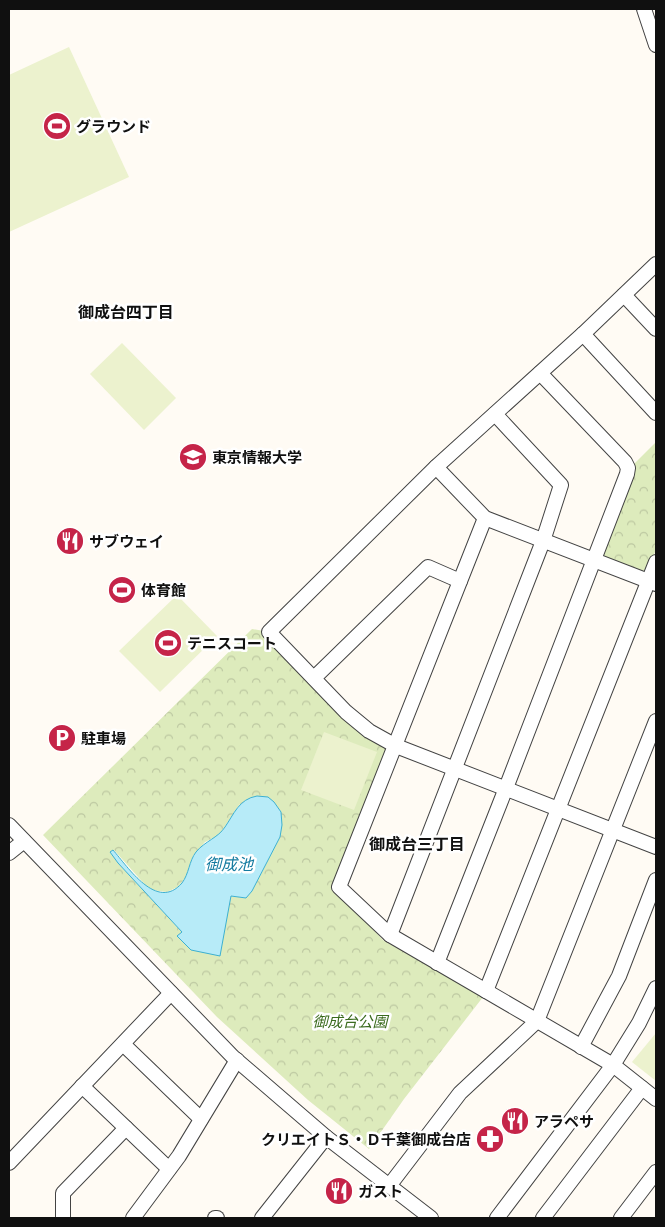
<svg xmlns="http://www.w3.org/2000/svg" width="665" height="1227" viewBox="0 0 665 1227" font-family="'IBM Plex Serif','Noto Sans JP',serif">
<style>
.park{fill:url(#park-crowns);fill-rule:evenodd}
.pitch{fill:#ecf2ce}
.water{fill:#b7ebf8;stroke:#3cb0d1}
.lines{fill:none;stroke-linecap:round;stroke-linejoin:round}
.minor-casing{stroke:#434343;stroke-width:16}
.minor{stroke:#fff;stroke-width:14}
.labels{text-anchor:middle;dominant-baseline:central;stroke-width:5;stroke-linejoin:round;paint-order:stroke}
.poi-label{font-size:15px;font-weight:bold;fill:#101010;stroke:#fff;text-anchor:start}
.park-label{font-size:15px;font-style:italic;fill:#3b6b1e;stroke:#fff}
.neighbourhood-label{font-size:16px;font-weight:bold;fill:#101010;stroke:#fff}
.water-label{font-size:16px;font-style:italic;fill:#157ba0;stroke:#fff}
</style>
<defs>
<pattern id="park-crowns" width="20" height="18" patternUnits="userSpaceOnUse" patternTransform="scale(1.25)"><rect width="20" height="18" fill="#ddebbc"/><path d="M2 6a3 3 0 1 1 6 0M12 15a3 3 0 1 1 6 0" fill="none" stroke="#bdc8a1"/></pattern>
</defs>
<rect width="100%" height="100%" fill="#fffbf4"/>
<!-- park -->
<g class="park">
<path d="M656,442V549L649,569L642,571L603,556L601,550L633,465Z"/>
<path d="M252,629L264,631L384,745L386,753L333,887L383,940L483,997L404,1099L369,1149L308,1100L217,1017L43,835ZM274,802L281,812L280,837L252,891L246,898L231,896L177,937L182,932L118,863L111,852L114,850L147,887L151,890L167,892L178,887L186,877L193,856L205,842L219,835L240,804Z"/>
</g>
<!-- pitch -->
<g class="pitch">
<path d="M69,47L129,177L9,232V75Z"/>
<path d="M122,343L176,398L144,430L90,374Z"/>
<path d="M177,595L217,636L160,692L119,651Z"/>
<path d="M324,732L377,752L354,810L301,790Z"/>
<path d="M656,1033V1081L632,1062Z"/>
</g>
<!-- water -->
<path class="water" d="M257,796L268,797L274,802L281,812L282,825L280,837L252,891L246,898L231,896L220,956L191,950L177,936L182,932L118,863L110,852L113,850C128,867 157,912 182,883C189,874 189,861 196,852C205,841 218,838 225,827C234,814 239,799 257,796Z"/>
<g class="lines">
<defs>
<g id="minor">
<path d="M644,9L656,45"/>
<path d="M656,264L583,334L436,467L269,632L346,712L369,731L396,746L656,847"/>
<path d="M624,295L656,329"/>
<path d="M583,334L656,413"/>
<path d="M436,467L485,518L656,584"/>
<path d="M485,518L339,887L390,935L613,1065L656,1099"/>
<path d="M314,678L428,567L460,581"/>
<path d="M9,825L233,1057L326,1137L431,1218"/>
<path d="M9,853L24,841"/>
<path d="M390,935L543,541L561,485L495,414"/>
<path d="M437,963L506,788L627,474L628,468L625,462L540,373"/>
<path d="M486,991L656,562"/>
<path d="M123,1044L201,1119"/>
<path d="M581,1047L619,976L656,880"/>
<path d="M82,1086L169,1169"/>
<path d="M9,1163L171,993"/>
<path d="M389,1186L460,1093L537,1021L656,721"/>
<path d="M63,1218V1193L126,1128"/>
<path d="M133,1218L179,1156L237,1060"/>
<path d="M215,1218H217"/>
<path d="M262,1218L326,1137"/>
<path d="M497,1218L613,1065L639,1023L656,988"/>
<path d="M543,1218L642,1088"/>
<path d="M621,1218L656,1172"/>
</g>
</defs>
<!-- minor casing -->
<use href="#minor" class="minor-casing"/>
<!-- minor -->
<use href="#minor" class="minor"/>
</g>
<!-- icons -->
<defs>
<symbol id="stadium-disc" viewBox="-11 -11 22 22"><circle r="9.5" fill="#c52448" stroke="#fff"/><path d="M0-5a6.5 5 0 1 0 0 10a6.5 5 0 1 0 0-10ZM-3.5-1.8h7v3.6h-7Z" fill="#fff"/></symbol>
<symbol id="university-disc" viewBox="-11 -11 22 22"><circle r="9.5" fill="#c52448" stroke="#fff"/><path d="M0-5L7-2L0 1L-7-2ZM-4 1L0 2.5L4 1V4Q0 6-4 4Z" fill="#fff"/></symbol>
<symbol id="restaurant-disc" viewBox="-11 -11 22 22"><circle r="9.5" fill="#c52448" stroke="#fff"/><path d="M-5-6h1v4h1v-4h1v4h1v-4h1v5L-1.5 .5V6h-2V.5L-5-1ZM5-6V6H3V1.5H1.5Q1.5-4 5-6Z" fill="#fff"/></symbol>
<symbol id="parking-disc" viewBox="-11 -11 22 22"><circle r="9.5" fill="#c52448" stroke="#fff"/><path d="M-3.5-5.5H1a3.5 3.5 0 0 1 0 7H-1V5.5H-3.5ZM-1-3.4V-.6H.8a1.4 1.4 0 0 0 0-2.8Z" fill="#fff"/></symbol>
<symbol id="pharmacy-disc" viewBox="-11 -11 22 22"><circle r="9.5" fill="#c52448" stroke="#fff"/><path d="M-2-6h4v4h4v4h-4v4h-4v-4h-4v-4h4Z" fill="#fff"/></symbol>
</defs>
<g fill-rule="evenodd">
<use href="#stadium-disc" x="41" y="110" width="32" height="32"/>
<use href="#university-disc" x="177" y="441" width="32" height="32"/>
<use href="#restaurant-disc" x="54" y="525" width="32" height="32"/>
<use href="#stadium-disc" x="106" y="574" width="32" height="32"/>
<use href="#stadium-disc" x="152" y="627" width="32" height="32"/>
<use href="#parking-disc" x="46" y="722" width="32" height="32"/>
<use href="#restaurant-disc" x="499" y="1105" width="32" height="32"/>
<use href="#pharmacy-disc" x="474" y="1123" width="32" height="32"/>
<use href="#restaurant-disc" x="323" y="1175" width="32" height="32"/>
</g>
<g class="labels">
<!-- poi labels -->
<g class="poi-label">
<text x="76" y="126">グラウンド</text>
<text x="212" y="457">東京情報大学</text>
<text x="89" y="541">サブウェイ</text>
<text x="141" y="590">体育館</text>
<text x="187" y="643">テニスコート</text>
<text x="81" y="738">駐車場</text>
<text x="534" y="1121">アラペサ</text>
<text x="471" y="1139" text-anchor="end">クリエイトＳ・Ｄ千葉御成台店</text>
<text x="358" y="1191">ガスト</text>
</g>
<!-- park labels -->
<g class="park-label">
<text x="350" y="1021">御成台公園</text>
</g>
<!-- neighbourhood labels -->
<g class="neighbourhood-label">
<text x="126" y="312">御成台四丁目</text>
<text x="417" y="844">御成台三丁目</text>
</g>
<!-- water labels -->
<g class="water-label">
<text x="229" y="864">御成池</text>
</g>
</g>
<!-- border -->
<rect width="665" height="1227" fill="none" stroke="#101010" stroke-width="20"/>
</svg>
